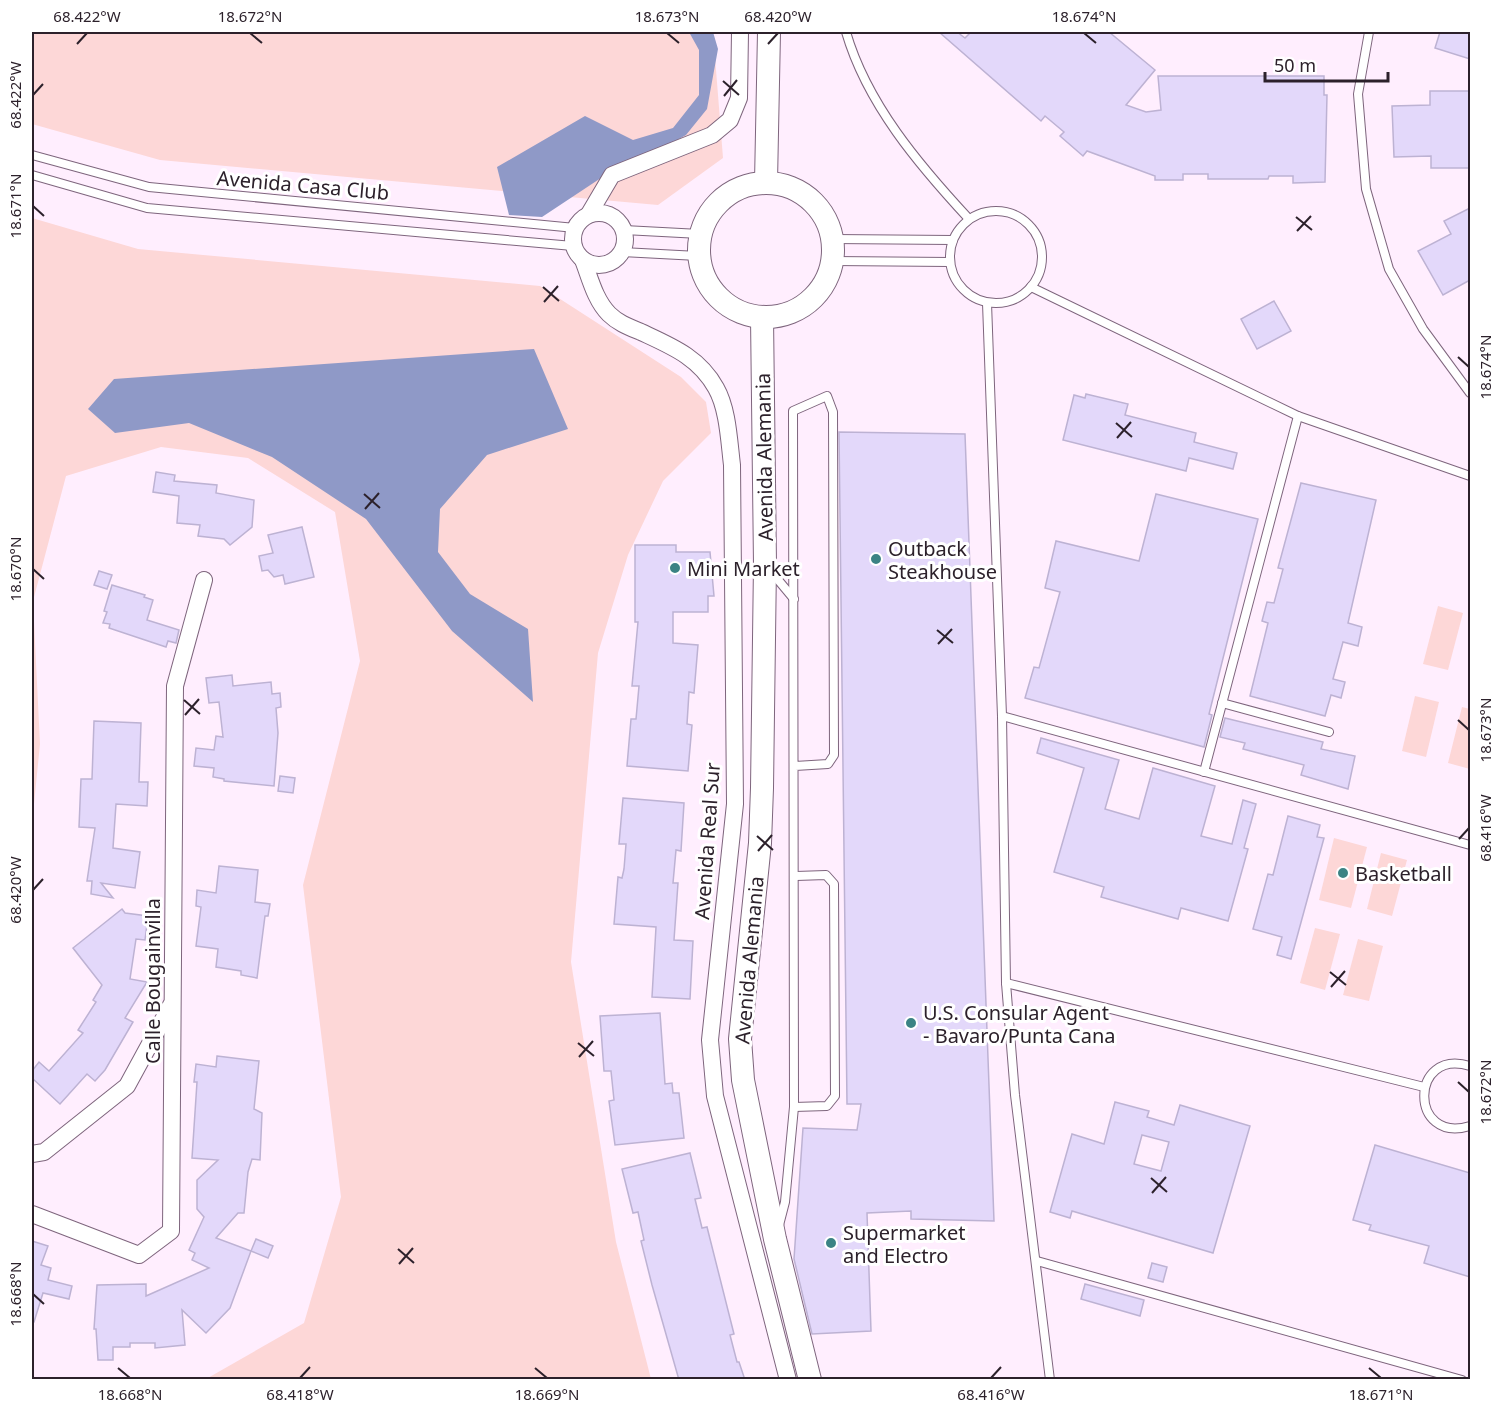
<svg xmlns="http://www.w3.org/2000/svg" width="1502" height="1411" viewBox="0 0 1502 1411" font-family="'Noto Sans',sans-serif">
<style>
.green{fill:#fdd7d7}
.water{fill:#8f99c7}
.building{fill:#e3d8fa;stroke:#bdb2d3;stroke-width:1.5;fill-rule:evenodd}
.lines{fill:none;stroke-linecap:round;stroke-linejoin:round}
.lane-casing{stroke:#7e657d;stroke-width:10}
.street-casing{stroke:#7e657d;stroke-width:18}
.secondary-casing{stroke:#7e657d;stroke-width:24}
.lane{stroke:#fff;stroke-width:8}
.street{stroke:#fff;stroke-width:16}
.secondary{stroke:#fff;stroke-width:22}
.ticks{fill:none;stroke:#2c212b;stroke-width:2}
.poi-dot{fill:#3b8384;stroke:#fff;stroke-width:2}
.labels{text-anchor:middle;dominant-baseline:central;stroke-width:6;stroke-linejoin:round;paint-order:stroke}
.street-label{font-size:20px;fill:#2c212b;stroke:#fff}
.poi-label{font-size:20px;fill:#2c212b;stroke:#fff;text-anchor:start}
.neatline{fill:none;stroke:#2c212b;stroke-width:2}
.ticks-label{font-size:15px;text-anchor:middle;fill:#2c212b}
</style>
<rect width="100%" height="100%" fill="#ffeefe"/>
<!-- green -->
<g class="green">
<path d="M32,32H713L723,158L658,205L160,160L32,124Z"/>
<path d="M32,218L138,249L540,286L681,377L706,402L711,433L663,481L628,555L598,653L571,962L616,1242L651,1379H206L304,1323L341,1197L303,885L360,661L335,512L248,458L161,447L66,476L33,601L40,744L32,824Z"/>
<path d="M1438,606L1463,613L1448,670L1423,664Z"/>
<path d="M1415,696L1439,702L1426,757L1402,751Z"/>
<path d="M1462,707L1470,709V769L1448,763Z"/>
<path d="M1334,838L1367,847L1351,908L1319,900Z"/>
<path d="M1381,853L1407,860L1392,916L1367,909Z"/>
<path d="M1315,928L1340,934L1325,990L1300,983Z"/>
<path d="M1358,939L1383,946L1369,1001L1343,995Z"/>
</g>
<!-- water -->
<g class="water">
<path d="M689,32H713L718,49L707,109L686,135L642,160L613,170L542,217L509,215L497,167L585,116L633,140L673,128L699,95V50Z"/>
<path d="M534,349L568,429L487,455L440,509L438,552L470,594L528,629L533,702L452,631L366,519L272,457L189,423L115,433L88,409L114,379Z"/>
</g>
<!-- building -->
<g class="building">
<path d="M939,32H957L965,38L971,32H1109L1155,70L1126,105L1146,112L1161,110L1158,76H1324V95H1327L1325,182L1293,183V176H1269L1268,179H1208V174H1183V180H1155V176L1087,151L1083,156L1060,136L1064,132L1045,116L1041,121Z"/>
<path d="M1440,32H1470V59L1435,48Z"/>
<path d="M1430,91H1470V168H1431V156L1394,157L1392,106L1430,105Z"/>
<path d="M1470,208V280L1443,295L1418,251L1451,234L1444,221Z"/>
<path d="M1274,301L1291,331L1257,349L1241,319Z"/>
<path d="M1086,394L1128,404L1125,415L1196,433L1194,442L1237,453L1233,469L1189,458L1186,471L1063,440L1074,395L1085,398Z"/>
<path d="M839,432L965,434L994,1221L911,1219V1211L867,1213L871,1331L812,1334L794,1259L803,1128L857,1130L861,1104H847Z"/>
<path d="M156,472L175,475L174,481L217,485L216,493L254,500L252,527L230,545L224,539L198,536L200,525L177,523L179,496L153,492Z"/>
<path d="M1301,483L1376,500L1348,623L1362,627L1358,646L1343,642L1333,679L1345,682L1341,698L1331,695L1325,716L1250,696L1268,623L1262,621L1267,602L1274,603L1283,569L1278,568Z"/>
<path d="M1156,494L1258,519L1209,714L1212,715L1204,747L1025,698L1034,667L1039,668L1060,592L1045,588L1056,541L1139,561Z"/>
<path d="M302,527L314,577L285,584L283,575L274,577L268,570L262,571L259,556L273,553L268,535Z"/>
<path d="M635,545H676V552H710L714,596H708V612H673V643L698,645L694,693L689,692L687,724L692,725L688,771L627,766L631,719H636L639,686H632L638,622H635Z"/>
<path d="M99,571L112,575L107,589L94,585Z"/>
<path d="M112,585L145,595L144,597L153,600L147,620L179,630L176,643L168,641L166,647L109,628L110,624L103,623L107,612L104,611Z"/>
<path d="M232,675L233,686L271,682L272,694L280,693L281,707L276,708L278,733L274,786L224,781V779L213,777L214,768L194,766L196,748L214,750L216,736L223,737L219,702L209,703L206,678Z"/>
<path d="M1225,718L1323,742L1321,749L1355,756L1348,789L1301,775L1304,765L1243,749L1245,743L1220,737Z"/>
<path d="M94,721L141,723L139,782H148L147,806L116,804L113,848L140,852L135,888L101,883L113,898L91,894L92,881H87L95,828L79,827L81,779H92Z"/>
<path d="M1041,738L1119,760L1105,809L1139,819L1153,768L1215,786L1201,836L1232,844L1243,800L1256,804L1244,848L1248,849L1228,921L1181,908L1178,919L1101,897L1104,887L1054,872L1084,768L1037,753Z"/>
<path d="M280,776L295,778L293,793L278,791Z"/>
<path d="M623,798L684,803L681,851L676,850L673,883H678L674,940L693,941L690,999L652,997L656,927L614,924L618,877L622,878L624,869L626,844H619Z"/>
<path d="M1288,816L1320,825L1317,837L1324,838L1291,959L1277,955L1282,937L1253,929L1268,874L1273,875Z"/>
<path d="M219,866L258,870L255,902L270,904L268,916H265L257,978L241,975V971L216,967L218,949L196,946L201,907L196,906L197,890L216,893Z"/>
<path d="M122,909L125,913L148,916L145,940L136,939L130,979L147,982L125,1018L133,1022L105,1070L95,1081L87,1074L60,1104L32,1078V1071L39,1062L49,1071L83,1033L78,1030L96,1002L93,1000L102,985L73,948Z"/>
<path d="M660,1013L665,1084L672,1083L673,1093H679L684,1138L615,1145L609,1101L614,1100L611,1071H604L600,1016Z"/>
<path d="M217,1056L259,1061L254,1109L262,1113L260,1160L252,1159L248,1172L244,1213H238L216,1238L251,1251L230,1308L206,1333L182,1310L185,1345L155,1348V1343H130V1347H113V1360H98L96,1329H94L97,1285L146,1284V1296L209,1268L192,1260L195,1253L189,1250L204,1217L197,1209V1180L218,1160L192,1158L197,1082H194L196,1064L216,1067Z"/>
<path d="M1115,1102L1149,1111L1147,1117L1174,1125L1180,1105L1250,1126L1213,1253L1072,1211L1070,1218L1050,1212L1072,1134L1104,1144ZM1142,1135L1169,1142L1161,1171L1134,1164Z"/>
<path d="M1375,1145L1470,1173V1277L1424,1263L1429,1246L1369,1230L1371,1225L1353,1220Z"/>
<path d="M690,1153L701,1198L695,1199L702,1228L707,1227L734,1334L730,1335L737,1362H739L745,1380H679L652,1285L641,1241L644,1240L638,1212L633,1213L622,1169Z"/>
<path d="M256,1239L273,1246L268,1258L251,1251Z"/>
<path d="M32,1241L48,1246L41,1265L51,1268L48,1280L72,1286L69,1299L43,1293L34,1322H32Z"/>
<path d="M1152,1263L1167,1267L1163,1282L1148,1278Z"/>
<path d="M1085,1284L1144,1300L1140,1316L1081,1299Z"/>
</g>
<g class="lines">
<defs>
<g id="lane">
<path d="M846,32C867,104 919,165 969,219"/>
<path d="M1369,32L1358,94L1366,189L1389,269L1423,329L1470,393"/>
<path d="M32,155L149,187L575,228"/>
<path d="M32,175L147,208L573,246"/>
<circle cx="996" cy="257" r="46"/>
<path d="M624,230L700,234"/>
<path d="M833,239L953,240"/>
<path d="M622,252L698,256"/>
<path d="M833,261L950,262"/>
<path d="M1031,287L1298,416L1470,476"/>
<path d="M987,303L1002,716L1006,983L1015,1095L1050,1380"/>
<path d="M769,569L794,599"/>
<path d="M1222,703L1329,732"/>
<path d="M1002,716L1470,845"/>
<path d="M1204,772L1298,416"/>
<path d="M1006,983L1424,1087"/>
<path d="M1470,1066C1409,1047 1409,1145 1470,1126"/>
<path d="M794,1107L827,1106L835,1096L834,884L826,875L796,876"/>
<path d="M778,1229L785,1202L794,1107L793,411L827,396L833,412L834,755L828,764L795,766"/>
<path d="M1037,1261L1462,1380"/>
</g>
<g id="street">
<circle cx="599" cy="239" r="26"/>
<path d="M589,214L612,175L712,135L730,120L739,98L740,32"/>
<path d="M583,260C590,278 595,300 609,314C618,323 629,327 641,332C671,346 699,357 716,388C728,409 729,441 732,465L735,804L710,1040L715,1096L788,1380"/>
<path d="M32,1154L44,1152L127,1086L171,1005"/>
<path d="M32,1214L139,1255L171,1231L175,686L204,580"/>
</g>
<g id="secondary">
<path d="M766,182L769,32"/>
<circle cx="766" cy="250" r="67"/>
<path d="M762,317L765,564L762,788L760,843L740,1039L743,1080L775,1239L810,1380"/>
</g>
</defs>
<!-- lane casing -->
<use href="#lane" class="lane-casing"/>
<!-- street casing -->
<use href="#street" class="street-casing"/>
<!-- secondary casing -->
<use href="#secondary" class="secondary-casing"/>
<!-- lane -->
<use href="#lane" class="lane"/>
<!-- street -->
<use href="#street" class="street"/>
<!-- secondary -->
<use href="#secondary" class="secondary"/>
</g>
<!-- ticks -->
<path class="ticks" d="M250,33L262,43M667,33L679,43M1084,33L1096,43M77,44L87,33M768,44L778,33M723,81L739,95M33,95L43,84M724,96L737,80M33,206L44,216M1296,217L1312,230M1297,231L1311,216M543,287L559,301M544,302L558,286M1458,357L1469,367M1116,423L1132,437M1117,438L1131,422M364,494L380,508M365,509L379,493M33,569L44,579M937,630L953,643M938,644L952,629M184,700L200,714M185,715L199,699M1458,720L1469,730M757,836L773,850M1459,839L1469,828M758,851L772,835M33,890L43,879M1330,972L1346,985M1331,987L1345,971M578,1043L594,1056M579,1057L593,1041M1458,1082L1469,1092M1151,1178L1167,1192M1152,1193L1166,1177M398,1249L414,1263M399,1264L413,1248M33,1294L44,1304M118,1368L130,1378M535,1368L547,1378M1369,1368L1381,1378M300,1378L310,1367M991,1378L1001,1367"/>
<!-- markers -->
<g class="poi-dot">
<circle cx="876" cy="559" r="6"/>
<circle cx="675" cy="568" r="6"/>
<circle cx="1343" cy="873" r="6"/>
<circle cx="911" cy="1023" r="6"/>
<circle cx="831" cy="1243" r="6"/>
</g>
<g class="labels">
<!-- street labels -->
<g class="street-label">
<text transform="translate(303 185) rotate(5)">Avenida Casa Club</text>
<text transform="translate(764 457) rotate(-91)">Avenida Alemania</text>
<text transform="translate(707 841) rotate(-86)">Avenida Real Sur</text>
<text transform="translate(749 960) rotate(-85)">Avenida Alemania</text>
<text transform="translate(152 981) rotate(-90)">Calle Bougainvilla</text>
</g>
<!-- poi labels -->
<g class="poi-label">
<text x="888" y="548">Outback<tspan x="888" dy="23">Steakhouse</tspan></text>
<text x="687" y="568">Mini Market</text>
<text x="1355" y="873">Basketball</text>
<text x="923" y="1012">U.S. Consular Agent<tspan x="923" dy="23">- Bavaro/Punta Cana</tspan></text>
<text x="843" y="1232">Supermarket<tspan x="843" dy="23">and Electro</tspan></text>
</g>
</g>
<!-- border -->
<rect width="1502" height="1411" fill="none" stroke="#ffffff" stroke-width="66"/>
<!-- scale -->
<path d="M1265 72v9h123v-9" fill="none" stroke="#2c212b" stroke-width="3"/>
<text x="1274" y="72" font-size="18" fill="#2c212b" stroke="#ffffff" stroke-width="4.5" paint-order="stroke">50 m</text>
<rect x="33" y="33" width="1436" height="1345" class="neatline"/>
<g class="ticks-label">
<text x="87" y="22">68.422°W</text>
<text x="250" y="22">18.672°N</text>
<text x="667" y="22">18.673°N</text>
<text x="778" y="22">68.420°W</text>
<text x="1084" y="22">18.674°N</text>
<text transform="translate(16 95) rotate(-90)" y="5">68.422°W</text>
<text transform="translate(16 206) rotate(-90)" y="5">18.671°N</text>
<text transform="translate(1486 367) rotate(-90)" y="5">18.674°N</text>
<text transform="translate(16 569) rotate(-90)" y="5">18.670°N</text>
<text transform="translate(1486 730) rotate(-90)" y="5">18.673°N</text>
<text transform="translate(1486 828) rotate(-90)" y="5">68.416°W</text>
<text transform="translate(16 890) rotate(-90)" y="5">68.420°W</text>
<text transform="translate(1486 1092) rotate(-90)" y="5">18.672°N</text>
<text transform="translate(16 1294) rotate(-90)" y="5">18.668°N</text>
<text x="130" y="1400">18.668°N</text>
<text x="300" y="1400">68.418°W</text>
<text x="547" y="1400">18.669°N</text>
<text x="991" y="1400">68.416°W</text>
<text x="1381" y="1400">18.671°N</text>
</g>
</svg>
